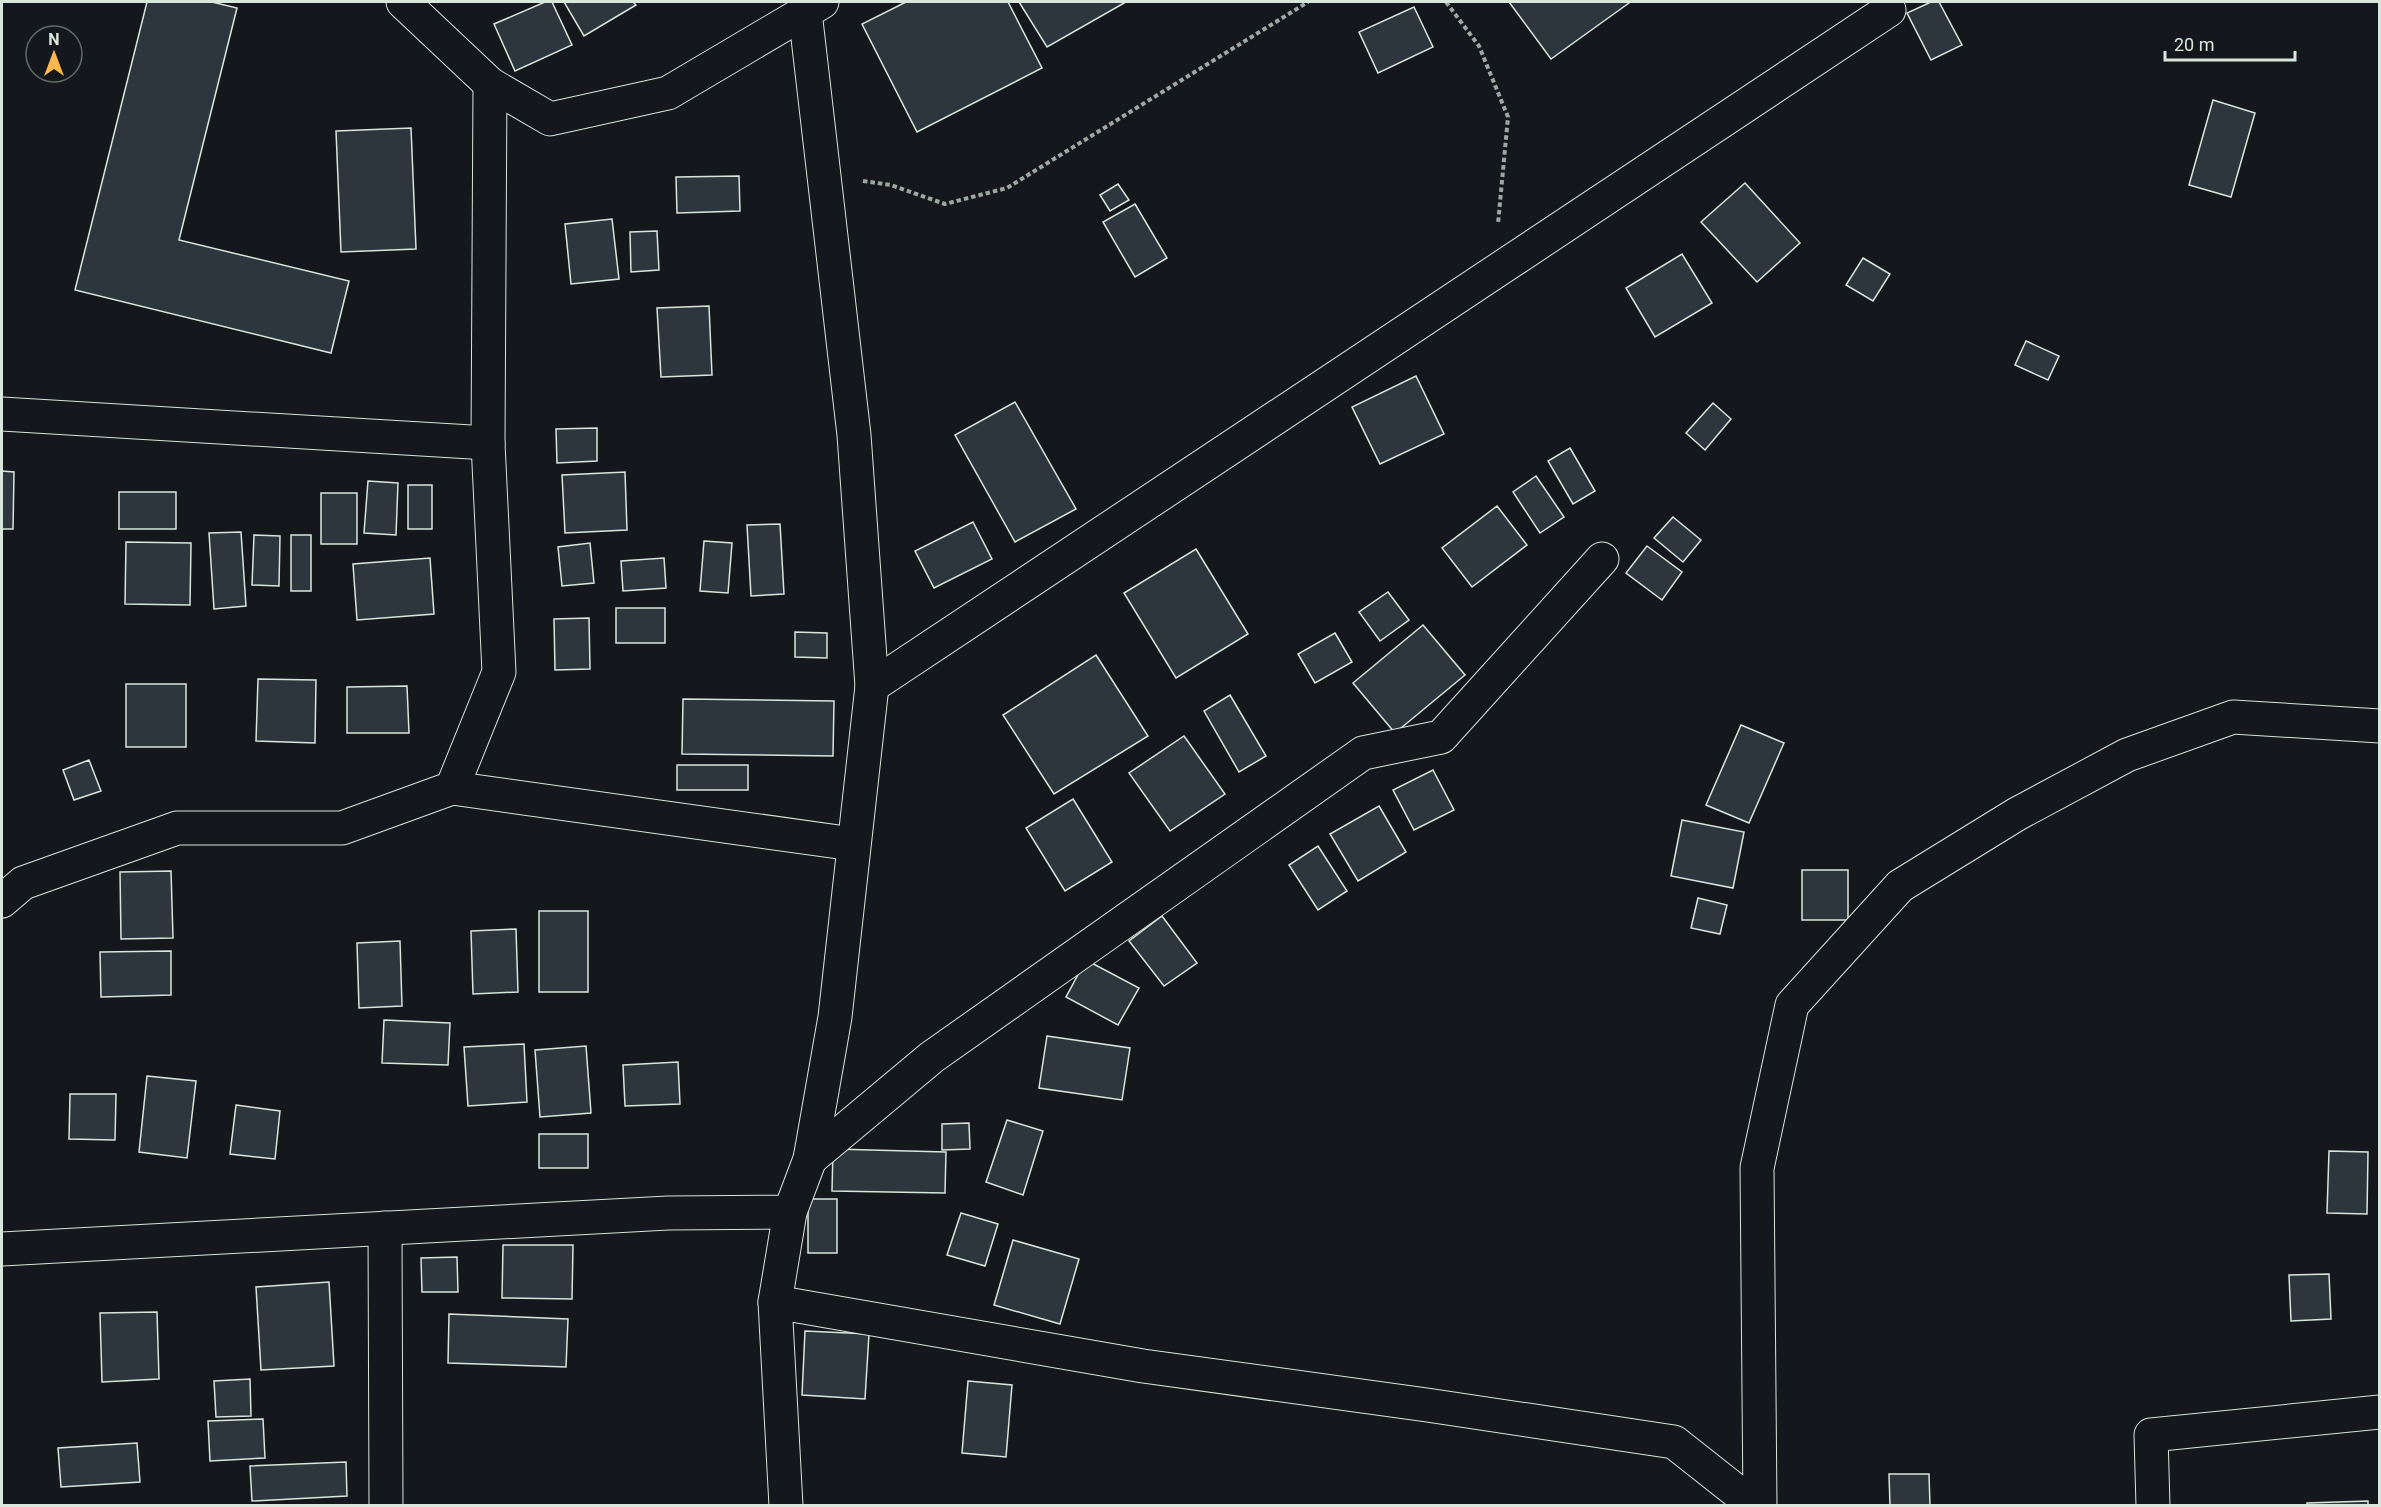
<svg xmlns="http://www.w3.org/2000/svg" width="2381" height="1507" viewBox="0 0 2381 1507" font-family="Roboto,sans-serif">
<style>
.building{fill:#2c363c;stroke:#d8e6dc;stroke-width:1.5}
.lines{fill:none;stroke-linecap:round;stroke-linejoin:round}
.street-casing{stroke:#d8e6dc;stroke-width:35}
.path{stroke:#9da8a2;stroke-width:4;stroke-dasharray:4.5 3;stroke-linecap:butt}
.street{stroke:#14181c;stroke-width:33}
</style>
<rect width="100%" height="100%" fill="#14181c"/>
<!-- building -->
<g class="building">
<path d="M147,2H212L237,8L179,240L349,281L331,353L75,290Z"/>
<path d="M545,2H552L572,45L515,71L494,24Z"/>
<path d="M564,2H633L636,5L584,36Z"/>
<path d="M906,2H1008L1042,68L917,132L862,24Z"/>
<path d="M1019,2H1126L1047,47Z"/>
<path d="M1509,2H1628L1629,3L1551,59Z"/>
<path d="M1931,2H1939L1962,45L1931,60L1907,13Z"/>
<path d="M1414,7L1433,47L1378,73L1359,32Z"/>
<path d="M2213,100L2255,113L2231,197L2189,185Z"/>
<path d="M411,128L416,249L341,252L336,131Z"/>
<path d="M739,176L740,211L677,213L676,177Z"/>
<path d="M1745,183L1800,243L1757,282L1701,222Z"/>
<path d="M1118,184L1129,200L1110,211L1100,195Z"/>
<path d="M1135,204L1167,258L1135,277L1103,222Z"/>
<path d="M612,219L619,279L571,284L565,224Z"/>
<path d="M657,231L659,270L631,272L630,232Z"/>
<path d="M1682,254L1712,303L1655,337L1626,288Z"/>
<path d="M1863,258L1890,274L1873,301L1846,285Z"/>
<path d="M709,306L712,375L661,377L657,308Z"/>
<path d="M2026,341L2059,356L2048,380L2015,365Z"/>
<path d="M1416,376L1444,434L1380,464L1352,407Z"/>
<path d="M1015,402L1076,509L1015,542L955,435Z"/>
<path d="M1713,403L1731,419L1705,450L1686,433Z"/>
<path d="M597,428V461L557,463L556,429Z"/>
<path d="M1570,448L1595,491L1573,504L1548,461Z"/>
<path d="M2,471L14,472L13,529H2Z"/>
<path d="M625,472L627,530L565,533L562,475Z"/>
<path d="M1536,476L1564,517L1540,533L1513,492Z"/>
<path d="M368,481L398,483L396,535L364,533Z"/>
<rect x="408" y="485" width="24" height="44"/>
<rect x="119" y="492" width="57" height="37"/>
<rect x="321" y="493" width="36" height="51"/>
<path d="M1497,506L1527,545L1472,587L1442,548Z"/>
<path d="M1673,517L1701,540L1683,562L1654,538Z"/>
<path d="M973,522L992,559L934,588L915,551Z"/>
<path d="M780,524L784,594L751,596L747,525Z"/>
<path d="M241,532L246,606L214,609L209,533Z"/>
<path d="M254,535L280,536L279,586L252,585Z"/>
<rect x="291" y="535" width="20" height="56"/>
<path d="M704,541L732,543L728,593L700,591Z"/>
<path d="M126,542L191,543L190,605L125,604Z"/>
<path d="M590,543L594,583L562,586L558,547Z"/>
<path d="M1647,546L1682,572L1662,600L1626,573Z"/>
<path d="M1196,549L1248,634L1176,678L1124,593Z"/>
<path d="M430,558L434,614L357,620L353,564Z"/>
<path d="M664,558L666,588L623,591L621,561Z"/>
<path d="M1388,592L1409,620L1380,641L1359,612Z"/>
<rect x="616" y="608" width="49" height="35"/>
<path d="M589,618L590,669L555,670L554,619Z"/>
<path d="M1423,625L1465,675L1395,733L1353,683Z"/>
<path d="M795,632L827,633V658L795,657Z"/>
<path d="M1335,633L1352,662L1315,683L1298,654Z"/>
<path d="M1096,655L1148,736L1054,794L1003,715Z"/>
<path d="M258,679L316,680L315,743L256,741Z"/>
<rect x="126" y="684" width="60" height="63"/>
<path d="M407,686L409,733H347V687Z"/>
<path d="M1230,695L1266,756L1239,772L1204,711Z"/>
<path d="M683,699L834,701L833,756L682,754Z"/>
<path d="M1741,725L1784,743L1749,823L1706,805Z"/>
<path d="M1184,736L1225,794L1170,831L1129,773Z"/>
<path d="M89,760L101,791L74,800L63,770Z"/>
<rect x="677" y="765" width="71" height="25"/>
<path d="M1433,770L1454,810L1414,830L1393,790Z"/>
<path d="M1073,799L1112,862L1065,891L1026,828Z"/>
<path d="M1379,806L1406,852L1358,881L1330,834Z"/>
<path d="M1682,820L1744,832L1733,888L1671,876Z"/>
<path d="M1318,846L1347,891L1318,910L1289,865Z"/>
<rect x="1802" y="870" width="46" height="50"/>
<path d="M171,871L173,938L121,939L120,872Z"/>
<path d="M1698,898L1727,905L1720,934L1691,928Z"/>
<rect x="539" y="911" width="49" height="81"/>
<path d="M1162,916L1197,963L1164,986L1129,941Z"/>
<path d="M516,929L518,992L473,994L471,931Z"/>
<path d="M400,941L402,1006L359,1008L357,943Z"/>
<path d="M171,951V995L101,997L100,952Z"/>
<path d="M1086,960L1139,988L1118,1025L1066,997Z"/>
<path d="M384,1020L450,1023L448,1065L382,1063Z"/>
<path d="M1047,1036L1130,1048L1122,1100L1039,1088Z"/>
<path d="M524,1044L527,1102L468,1106L464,1047Z"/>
<path d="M586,1046L591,1113L540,1117L535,1050Z"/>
<path d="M678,1062L680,1104L625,1106L623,1065Z"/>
<path d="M147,1076L196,1081L187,1158L139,1152Z"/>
<path d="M70,1094H116L115,1140L69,1139Z"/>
<path d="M236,1105L280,1111L275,1159L230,1154Z"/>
<path d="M1007,1120L1043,1131L1023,1195L986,1182Z"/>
<path d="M969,1123L970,1149L942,1150V1124Z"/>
<rect x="539" y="1134" width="49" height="34"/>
<path d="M833,1149L946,1152L945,1193L832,1191Z"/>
<path d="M2329,1151L2368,1152L2367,1214L2327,1213Z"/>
<rect x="808" y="1199" width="29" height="54"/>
<path d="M961,1213L998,1224L985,1266L947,1255Z"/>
<path d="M1013,1240L1079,1259L1060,1324L994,1305Z"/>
<path d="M503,1245H573L572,1299L502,1298Z"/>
<path d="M457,1257L458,1292H422L421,1258Z"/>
<path d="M2329,1274L2331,1319L2291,1321L2289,1275Z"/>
<path d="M329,1282L334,1366L261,1370L256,1287Z"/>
<path d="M157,1312L159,1379L102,1382L100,1313Z"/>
<path d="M449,1314L568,1319L566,1367L448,1363Z"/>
<path d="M805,1331L869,1334L865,1399L802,1395Z"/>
<path d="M250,1379L251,1416L216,1417L214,1381Z"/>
<path d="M968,1381L1012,1385L1006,1457L962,1453Z"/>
<path d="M263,1419L265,1458L210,1461L208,1421Z"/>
<path d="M137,1443L140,1482L61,1487L58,1448Z"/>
<path d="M346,1462L347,1496L252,1501L250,1466Z"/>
<path d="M1889,1474H1929L1930,1506H1890Z"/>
<path d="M2368,1501V1506H2307V1503Z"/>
</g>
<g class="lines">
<defs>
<g id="street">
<path d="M403,2L490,84L550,119L668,93L822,2"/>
<path d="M2,414L488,443"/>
<path d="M872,686L1889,10"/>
<path d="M452,788L853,844"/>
<path d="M2,901L23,883L177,828H342L452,788L499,672L488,443L490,84"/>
<path d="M810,1159L932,1057L1363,753L1441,737L1602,559"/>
<path d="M385,1228L386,1506"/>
<path d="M2,1249L668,1213L790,1212L810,1159L835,1017L872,686L854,435L805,12"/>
<path d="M775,1302L1143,1366L1427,1405L1674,1442L1755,1506"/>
<path d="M786,1506L775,1302L790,1212"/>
<path d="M1760,1506L1757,1168L1792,1005L1900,886L2017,814L2127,755L2233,717L2380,726"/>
<path d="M2153,1506L2151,1435L2380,1412"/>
</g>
</defs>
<!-- street casing -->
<use href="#street" class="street-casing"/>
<!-- path -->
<g class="path">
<path d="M1446,2L1479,46L1508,117L1498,224"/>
<path d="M863,181L891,185L945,204L1007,188L1308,2"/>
</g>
<!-- street -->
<use href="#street" class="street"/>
</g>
<!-- border -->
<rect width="2381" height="1507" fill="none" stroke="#d8e6dc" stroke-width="6"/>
<!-- north arrow -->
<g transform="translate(54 54)"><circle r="28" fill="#14181c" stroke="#626a69" stroke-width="1.5"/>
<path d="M0-4.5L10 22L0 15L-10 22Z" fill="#ffb74d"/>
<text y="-9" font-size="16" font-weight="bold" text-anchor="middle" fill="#d8e6dc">N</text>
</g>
<!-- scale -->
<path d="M2165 51v9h130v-9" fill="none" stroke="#d8e6dc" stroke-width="3"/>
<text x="2174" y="51" font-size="18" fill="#d8e6dc" stroke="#14181c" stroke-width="4.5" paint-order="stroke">20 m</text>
</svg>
